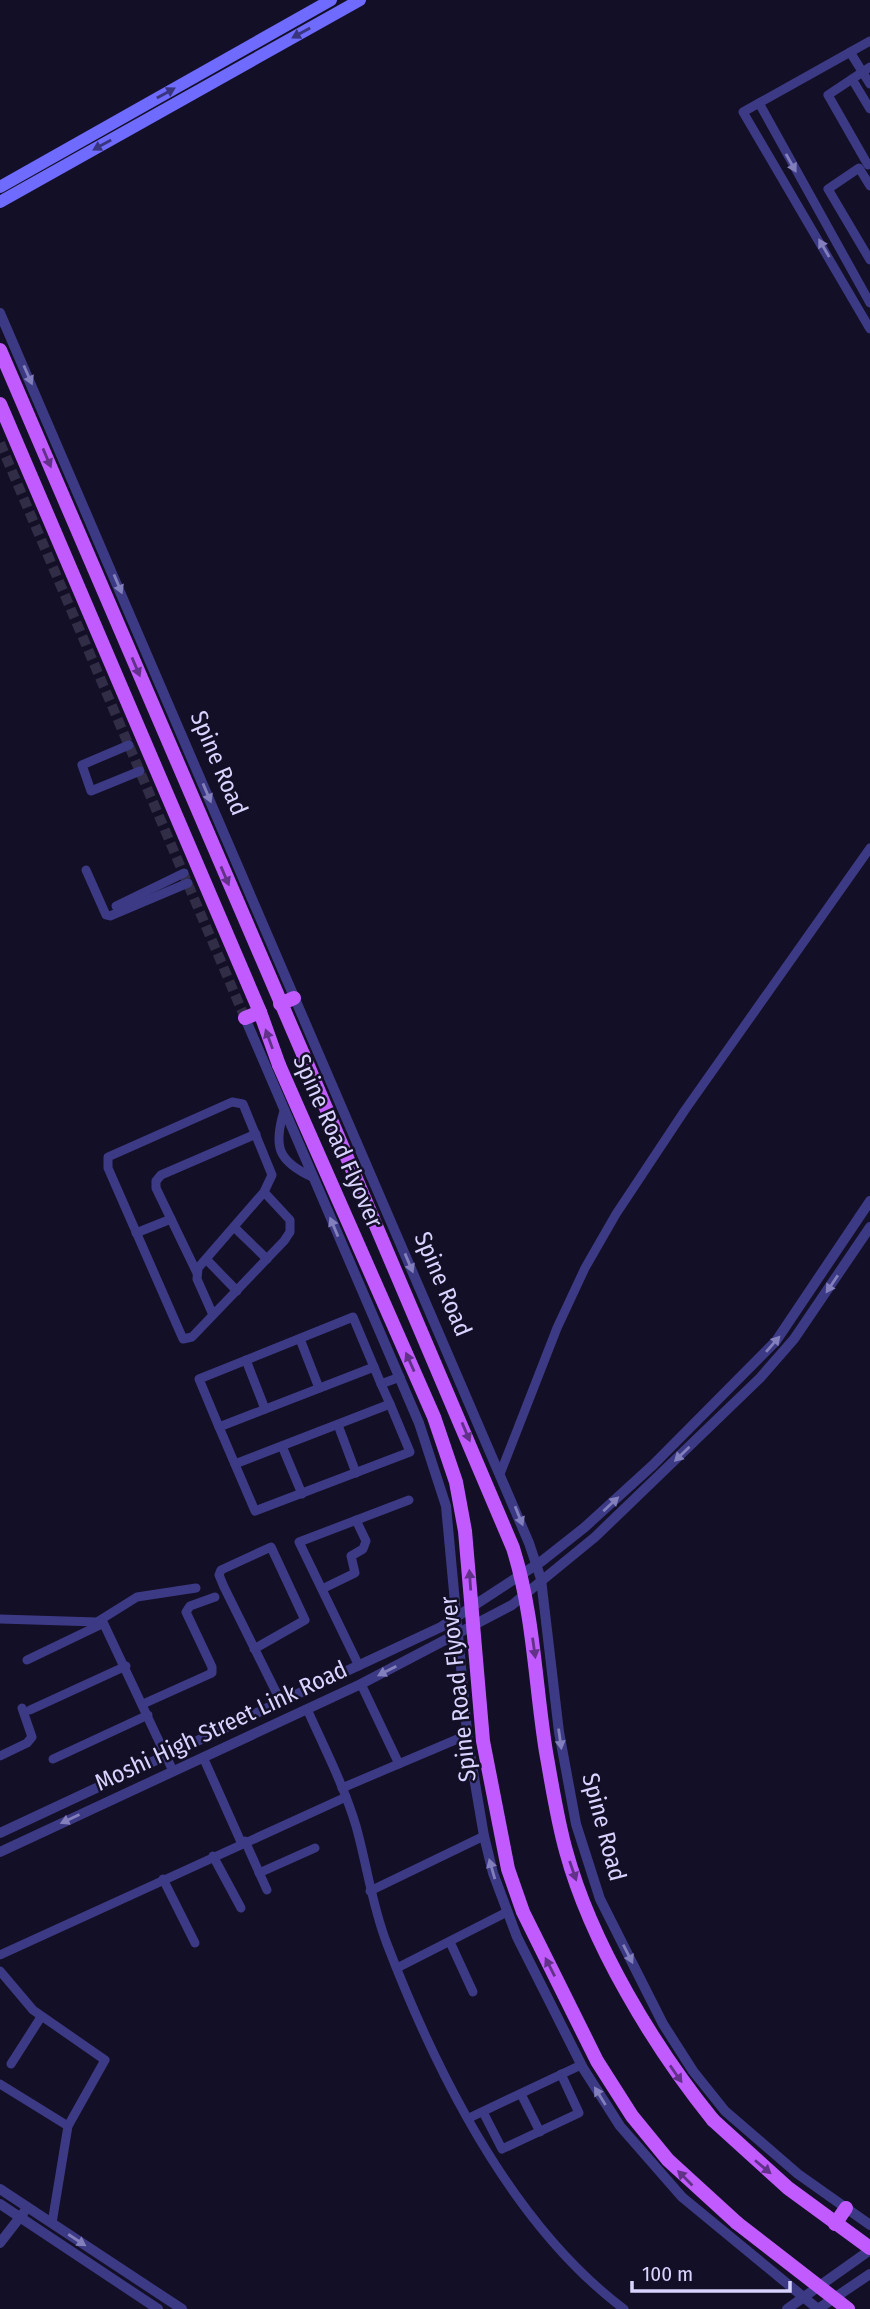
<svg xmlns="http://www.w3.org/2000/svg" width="870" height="2309" viewBox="0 0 870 2309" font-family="'Fira Sans Condensed',sans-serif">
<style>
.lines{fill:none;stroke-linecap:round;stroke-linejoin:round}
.tertiary-tunnel{stroke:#312d47;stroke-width:10;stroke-dasharray:10 5;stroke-linecap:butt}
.minor{stroke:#3d3a85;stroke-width:9}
.tertiary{stroke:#3d3a85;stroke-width:10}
.secondary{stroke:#6f6bff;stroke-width:12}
.primary{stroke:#c25bff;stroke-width:14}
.primary-bridge{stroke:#c25bff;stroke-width:14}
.oneway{fill:#38347d}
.oneway2{fill:#837fbc}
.oneway3{fill:#623188}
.labels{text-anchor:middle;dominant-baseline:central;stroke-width:5;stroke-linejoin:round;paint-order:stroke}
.street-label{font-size:24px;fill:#d9d4ff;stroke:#130f26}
</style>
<rect width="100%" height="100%" fill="#130f26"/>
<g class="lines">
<!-- tertiary-tunnel -->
<path class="tertiary-tunnel" d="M0,443L245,1018"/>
<!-- minor -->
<g class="minor">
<path d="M870,41L743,112L870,329"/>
<path d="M850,52L870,84"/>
<path d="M852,79L870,109"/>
<path d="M759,103L870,303"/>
<path d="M868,165L828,95L870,67"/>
<path d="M870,186L859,168L828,189L870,260"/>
<path d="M129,745L82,765L91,791L140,771"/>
<path d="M86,870L106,915L110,916L188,883"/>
<path d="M116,906L184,873"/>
<path d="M284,1111C273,1147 278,1161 312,1177"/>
<path d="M234,1227L267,1259"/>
<path d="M136,1233L171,1219"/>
<path d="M206,1259L237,1291"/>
<path d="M197,1273L156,1188V1181L161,1175L256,1134"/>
<path d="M213,1315L197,1279L198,1268L264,1192L272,1175L243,1104L232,1102L108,1157V1168L183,1339L192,1337L284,1241L290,1232V1220L264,1192"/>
<path d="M300,1339L319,1388"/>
<path d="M246,1360L265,1409"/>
<path d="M390,1404L410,1452L255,1511L219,1427L374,1367L381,1384L400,1377"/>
<path d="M338,1425L356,1473"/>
<path d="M219,1427L199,1379L353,1317L374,1367"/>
<path d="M282,1446L302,1494"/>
<path d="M235,1464L390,1404L381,1384"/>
<path d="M500,1474L557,1328L585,1268L616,1214L685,1110L870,848"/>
<path d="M322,1589L355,1573L351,1556L363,1549L366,1541L356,1520"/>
<path d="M0,1619L97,1622L137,1597L196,1588"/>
<path d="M102,1620L173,1771"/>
<path d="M254,1649L305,1620L271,1547L221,1570L219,1575L224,1587L281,1702"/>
<path d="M27,1660L102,1624"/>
<path d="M359,1666L299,1542L409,1500"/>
<path d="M361,1684L399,1764"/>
<path d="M143,1704L212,1673V1667L186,1612L190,1606L215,1597"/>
<path d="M307,1709C324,1747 344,1786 356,1826C367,1865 372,1906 387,1944C436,2072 512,2225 624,2309"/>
<path d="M30,1710L126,1666"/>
<path d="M0,1756L27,1743L32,1737L22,1708"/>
<path d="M203,1757L241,1842"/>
<path d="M53,1759L148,1715"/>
<path d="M342,1788L467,1735"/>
<path d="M245,1841L267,1890"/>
<path d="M213,1856L241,1908"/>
<path d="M259,1873L315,1848"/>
<path d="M163,1879L195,1943"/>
<path d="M370,1891L484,1836"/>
<path d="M450,1942L473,1992"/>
<path d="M0,1955L346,1797"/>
<path d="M397,1968L507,1912"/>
<path d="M0,1971L33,2010L105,2060L68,2126L52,2223"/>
<path d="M11,2064L41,2017"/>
<path d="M0,2084L68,2126"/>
<path d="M521,2094L540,2132"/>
<path d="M483,2112L502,2149L579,2113L561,2074"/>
<path d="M469,2118L581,2065"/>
</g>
<!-- tertiary -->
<g class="tertiary">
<path d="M0,313L529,1543L541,1579L559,1732L576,1824L600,1899L663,2024L693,2071L725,2111L798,2174L870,2225"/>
<path d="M245,1018L419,1423L446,1506L468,1742L484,1836L493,1873L517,1937L583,2068L620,2126L682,2197L818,2309L870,2274"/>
<path d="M0,1833L441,1627L542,1561L585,1527L653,1465L776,1341L870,1201"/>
<path d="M0,1852L361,1684L512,1605L595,1537L760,1378L794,1339L870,1227"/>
<path d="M0,2189L182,2309"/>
<path d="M0,2204L158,2309"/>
<path d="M0,2243L24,2212"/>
<path d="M787,2309L870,2250"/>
</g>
<!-- secondary -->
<g class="secondary">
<path d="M0,187L331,0"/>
<path d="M0,202L360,0"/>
</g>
<!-- primary -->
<g class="primary">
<path d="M0,350L303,1054"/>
<path d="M0,404L260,1012L279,1065"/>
<path d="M280,1004L294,998"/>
<path d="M245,1018L260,1012"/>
<path d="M713,2120L788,2188L870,2248"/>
<path d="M737,2223L848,2309"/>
<path d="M835,2224L846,2208"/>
</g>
<!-- primary-bridge -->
<g class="primary-bridge">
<path d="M303,1054L513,1548C534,1615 535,1684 546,1752C552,1785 557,1819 566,1851C591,1943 654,2047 713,2120"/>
<path d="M279,1065L434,1417L456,1482L465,1531L483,1741L508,1869L523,1912L597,2061L632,2116L668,2160L737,2223"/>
</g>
</g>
<!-- one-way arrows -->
<defs><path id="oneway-solid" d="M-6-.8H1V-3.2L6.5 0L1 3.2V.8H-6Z" transform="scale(1.75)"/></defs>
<g class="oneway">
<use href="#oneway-solid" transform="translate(301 33) rotate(151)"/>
<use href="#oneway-solid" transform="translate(166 93) rotate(-29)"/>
<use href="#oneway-solid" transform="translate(102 145) rotate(151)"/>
</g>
<g class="oneway2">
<use href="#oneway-solid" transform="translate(791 163) rotate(61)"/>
<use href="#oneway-solid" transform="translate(824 248) rotate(-120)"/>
<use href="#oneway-solid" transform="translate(28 375) rotate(66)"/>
<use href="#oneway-solid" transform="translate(118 584) rotate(67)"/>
<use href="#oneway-solid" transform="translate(207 793) rotate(67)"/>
<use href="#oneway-solid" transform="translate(334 1227) rotate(-113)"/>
<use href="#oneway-solid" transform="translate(409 1263) rotate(67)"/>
<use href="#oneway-solid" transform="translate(832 1284) rotate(124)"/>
<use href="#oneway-solid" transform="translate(773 1344) rotate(-49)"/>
<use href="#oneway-solid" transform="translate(682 1454) rotate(136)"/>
<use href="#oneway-solid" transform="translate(611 1504) rotate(-43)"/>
<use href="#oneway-solid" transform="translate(519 1516) rotate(68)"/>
<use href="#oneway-solid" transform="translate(387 1671) rotate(153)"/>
<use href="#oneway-solid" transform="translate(560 1739) rotate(82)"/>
<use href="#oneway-solid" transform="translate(70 1819) rotate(155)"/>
<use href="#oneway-solid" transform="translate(492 1869) rotate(-106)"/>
<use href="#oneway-solid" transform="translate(628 1954) rotate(63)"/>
<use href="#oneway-solid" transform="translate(600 2096) rotate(-122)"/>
<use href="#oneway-solid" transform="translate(77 2240) rotate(33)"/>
</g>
<g class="oneway3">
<use href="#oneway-solid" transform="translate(47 458) rotate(67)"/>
<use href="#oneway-solid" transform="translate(136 667) rotate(67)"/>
<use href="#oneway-solid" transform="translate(225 876) rotate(67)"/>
<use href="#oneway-solid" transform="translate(269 1039) rotate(-110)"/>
<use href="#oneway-solid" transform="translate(410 1362) rotate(-114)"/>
<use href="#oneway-solid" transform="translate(466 1432) rotate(67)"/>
<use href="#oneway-solid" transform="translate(470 1580) rotate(-94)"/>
<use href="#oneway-solid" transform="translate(534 1648) rotate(82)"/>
<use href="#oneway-solid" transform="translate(573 1871) rotate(71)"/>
<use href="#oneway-solid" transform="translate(550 1967) rotate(-117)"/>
<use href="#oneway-solid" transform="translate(676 2074) rotate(55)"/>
<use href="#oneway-solid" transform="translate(763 2167) rotate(40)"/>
<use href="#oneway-solid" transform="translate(685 2178) rotate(-135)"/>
</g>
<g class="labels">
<!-- street labels -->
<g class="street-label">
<text transform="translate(219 763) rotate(67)">Spine Road</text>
<text transform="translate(338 1141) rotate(66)">Spine Road Flyover</text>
<text transform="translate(443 1284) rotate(67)">Spine Road</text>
<text transform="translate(458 1689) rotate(-96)">Spine Road Flyover</text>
<text transform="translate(221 1726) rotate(-25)">Moshi High Street Link Road</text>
<text transform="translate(604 1827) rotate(75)">Spine Road</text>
</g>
</g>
<!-- scale -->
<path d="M632 2281v10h158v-10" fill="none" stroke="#d9d4ff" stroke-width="3.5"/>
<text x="642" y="2281" font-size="21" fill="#d9d4ff" stroke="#130f26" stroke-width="5" paint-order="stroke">100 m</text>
</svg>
